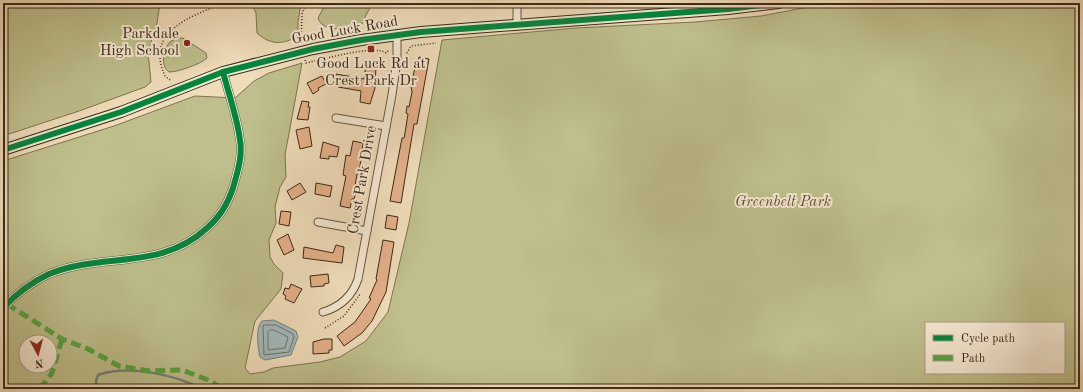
<svg xmlns="http://www.w3.org/2000/svg" width="1083" height="392" viewBox="0 0 1083 392" font-family="'Old Standard TT',serif">
<style>
.green{fill:#bebf8c;stroke:#7c7450;fill-rule:evenodd}
.water{fill:#a0b8bb;stroke:#787f79}
.lines{fill:none;stroke-linecap:round;stroke-linejoin:round}
.shore{stroke:#6e7068;stroke-width:1}
.stream{stroke:#787f79;stroke-width:2.5}
.building{fill:#e5b089;stroke:#3b2915}
.street-casing{stroke:#68563e;stroke-width:9}
.secondary-casing{stroke:#3b2915;stroke-width:12}
.path{stroke:#3b2915;stroke-width:1.5;stroke-dasharray:1 2;stroke-linecap:butt}
.street{stroke:#f5e8d2;stroke-width:7}
.secondary{stroke:#f5e8d2;stroke-width:10}
.quiet{stroke:#54a340;stroke-width:5;stroke-dasharray:10 5;stroke-linecap:butt}
.cycleway-casing{stroke:#f5e8d2;stroke-width:8}
.cycleway{stroke:#00873e;stroke-width:6}
.poi-dot{fill:#8f2418;stroke:#f5e8d2;stroke-width:1.5}
.labels{text-anchor:middle;dominant-baseline:central;stroke-width:4;stroke-linejoin:round;paint-order:stroke}
.street-label{font-size:15px;fill:#3b2915;stroke:#f5e8d2}
.poi-label{font-size:15px;fill:#3b2915;stroke:#f5e8d2;text-anchor:end}
.park-label{font-size:15px;font-style:italic;fill:#5c4e33;stroke:#f5e8d2}
</style>
<rect width="100%" height="100%" fill="#efdcb9"/>
<filter id="stains"><feTurbulence type="fractalNoise" baseFrequency=".005" numOctaves="4"/><feColorMatrix values="0 0 0 0 .2 0 0 0 0 .09 0 0 0 0 .02 0 0 0 .5 -.17"/></filter>
<radialGradient id="worn" r=".72"><stop offset=".6" stop-color="#630" stop-opacity="0"/><stop offset="1" stop-color="#630" stop-opacity=".3"/></radialGradient>
<!-- green -->
<g class="green">
<path d="M3,3H160L157,23L148,52L151,82L145,87L79,111L3,136Z"/>
<path d="M251,3H301L298,22V36C283,45 270,45 257,33L256,13Z"/>
<path d="M326,3H373L366,15L363,23C352,30 323,34 318,18Z"/>
<path d="M829,3H1080V389H3V161L114,126L195,96L235,98L254,81L269,73L302,63L285,155L286,177L280,187L275,207L276,223L269,240L270,257L274,264L283,273L281,289L255,321L245,368L250,374L264,372L273,368L320,362L340,357L366,341L388,312L409,223L442,40L576,28L695,22L761,16ZM926,323H1064V373H926ZM26,342H50V366H26Z"/>
<path d="M183,38L206,53L207,58C201,64 178,72 169,72C160,66 163,49 170,42C174,39 178,38 183,38Z"/>
</g>
<!-- water -->
<path class="water" d="M274,320L296,331L298,337L291,355L265,360L260,357C258,348 255,328 262,321Z"/>
<g class="lines">
<!-- shore -->
<g class="shore">
<path d="M265,325H276L293,334L294,337L289,352L264,355L263,326Z"/>
<path d="M270,330H274L288,337L285,348L268,350V332Z"/>
</g>
<!-- stream -->
<path class="stream" d="M97,389L96,381L98,375C128,364 175,375 203,389"/>
</g>
<!-- building -->
<g class="building">
<path d="M419,57L429,59L417,124H414L401,203L390,201L402,138H404L405,133L408,114L406,113L407,106L409,107L412,92L411,87L416,62H418Z"/>
<path d="M366,64L376,65L375,88L370,104L360,102L361,91L338,87L339,84L334,83L336,74L364,79Z"/>
<path d="M322,76L326,84L318,88L319,90L313,94L307,83Z"/>
<path d="M302,101L309,102L308,107H310L308,120L297,119Z"/>
<path d="M309,127L312,146L300,149L296,130Z"/>
<path d="M353,141L363,143L359,174H357L354,192H356L354,199H352L350,208L340,206L346,176L343,175L346,155L350,156Z"/>
<path d="M323,142L339,147L337,157L329,156V159L320,158Z"/>
<path d="M300,183L306,192L292,200L287,191Z"/>
<path d="M316,183L332,186L330,197L315,194Z"/>
<path d="M281,211L291,212L289,226L279,224Z"/>
<path d="M387,215L398,217L396,230L385,228Z"/>
<path d="M288,234L294,250L284,255L277,240Z"/>
<path d="M383,240L394,242L386,292L372,321L362,333L344,346L337,336L355,322L371,299L369,298L377,280L376,279Z"/>
<path d="M336,245L344,247L342,263L303,258L304,247L333,253Z"/>
<path d="M328,274L329,283L324,284V286L311,287L310,276Z"/>
<path d="M291,284L302,289L294,303L285,299L286,296L283,294L285,288L289,289Z"/>
<path d="M324,339H332V350H329V353L313,354V342Z"/>
</g>
<g class="lines">
<defs>
<g id="street">
<path d="M517,3V25"/>
<path d="M336,118L386,126"/>
<path d="M318,222L367,231"/>
<path d="M3,308C16,294 32,282 49,274C102,252 161,271 207,228C219,218 228,203 233,188C237,173 243,156 240,140C237,117 229,95 223,72"/>
<path d="M323,312C340,307 352,297 358,279L392,95L397,60V35"/>
</g>
<path id="secondary" d="M3,150L121,112L223,72L313,49L361,40L421,32L728,9L779,3"/>
</defs>
<!-- street casing -->
<use href="#street" class="street-casing"/>
<!-- secondary casing -->
<use href="#secondary" class="secondary-casing"/>
<!-- path -->
<g class="path">
<path d="M301,41L302,14L306,3"/>
<path d="M305,60L306,63C321,60 375,44 386,53L389,50"/>
<path d="M405,62L407,53L411,46L436,43"/>
<path d="M170,80L165,76C144,31 192,16 224,3"/>
<path d="M325,328L344,316L361,293"/>
</g>
<!-- street -->
<use href="#street" class="street"/>
<!-- secondary -->
<use href="#secondary" class="secondary"/>
<!-- quiet -->
<g class="quiet">
<path d="M7,304L62,339L88,349L119,366L149,371L182,370L208,380L223,389"/>
<path d="M40,389L52,373L62,339"/>
</g>
<defs>
<g id="cycleway">
<path d="M3,150L121,112L223,72L313,49L361,40L421,32L728,9L779,3"/>
<path d="M3,308C16,294 32,282 49,274C102,252 161,271 207,228C219,218 228,203 233,188C237,173 243,156 240,140C237,117 229,95 223,72"/>
</g>
</defs>
<!-- cycleway casing -->
<use href="#cycleway" class="cycleway-casing"/>
<!-- cycleway -->
<use href="#cycleway" class="cycleway"/>
</g>
<!-- markers -->
<g class="poi-dot">
<circle cx="187" cy="43" r="4"/>
<rect x="367" y="45" width="8" height="8" rx="2"/>
</g>
<g class="labels">
<!-- street labels -->
<g class="street-label">
<text transform="translate(345 31) rotate(-10)">Good Luck Road</text>
<text transform="translate(363 180) rotate(-80)">Crest Park Drive</text>
</g>
<!-- poi labels -->
<g class="poi-label">
<text x="179" y="34">Parkdale<tspan x="179" dy="17">High School</tspan></text>
<text x="371" y="64" text-anchor="middle">Good Luck Rd at<tspan x="371" dy="17">Crest Park Dr</tspan></text>
</g>
<!-- park labels -->
<g class="park-label">
<text x="783" y="202">Greenbelt Park</text>
</g>
</g>
<!-- margin -->
<rect width="1083" height="392" fill="none" stroke="#efdcb9" stroke-width="16"/>
<rect x="4" y="4" width="1075" height="384" fill="none" stroke="#3b2915" stroke-width="2"/>
<rect x="8" y="8" width="1067" height="376" fill="none" stroke="#3b2915"/>
<!-- legend -->
<rect x="925" y="322" width="140" height="52" fill="#f5e8d2" stroke="#ab9c86"/>
<rect x="933" y="335" width="20" height="6" fill="#00873e" stroke="#ab9c86"/>
<text x="961" y="342" font-size="12" fill="#3b2915">Cycle path</text>
<rect x="933" y="355" width="20" height="6" fill="#54a340" stroke="#ab9c86"/>
<text x="961" y="362" font-size="12" fill="#3b2915">Path</text>
<!-- north arrow -->
<g transform="translate(38 354) rotate(173)"><circle r="19" fill="#f5e8d2" stroke="#ab9c86"/>
<path d="M0-3L7 15L0 10L-7 15Z" fill="#8f2418"/>
<text y="-6" font-size="11" font-weight="bold" text-anchor="middle" fill="#3b2915">N</text>
</g>
<rect width="100%" height="100%" filter="url(#stains)"/>
<rect width="100%" height="100%" fill="url(#worn)"/>
</svg>
